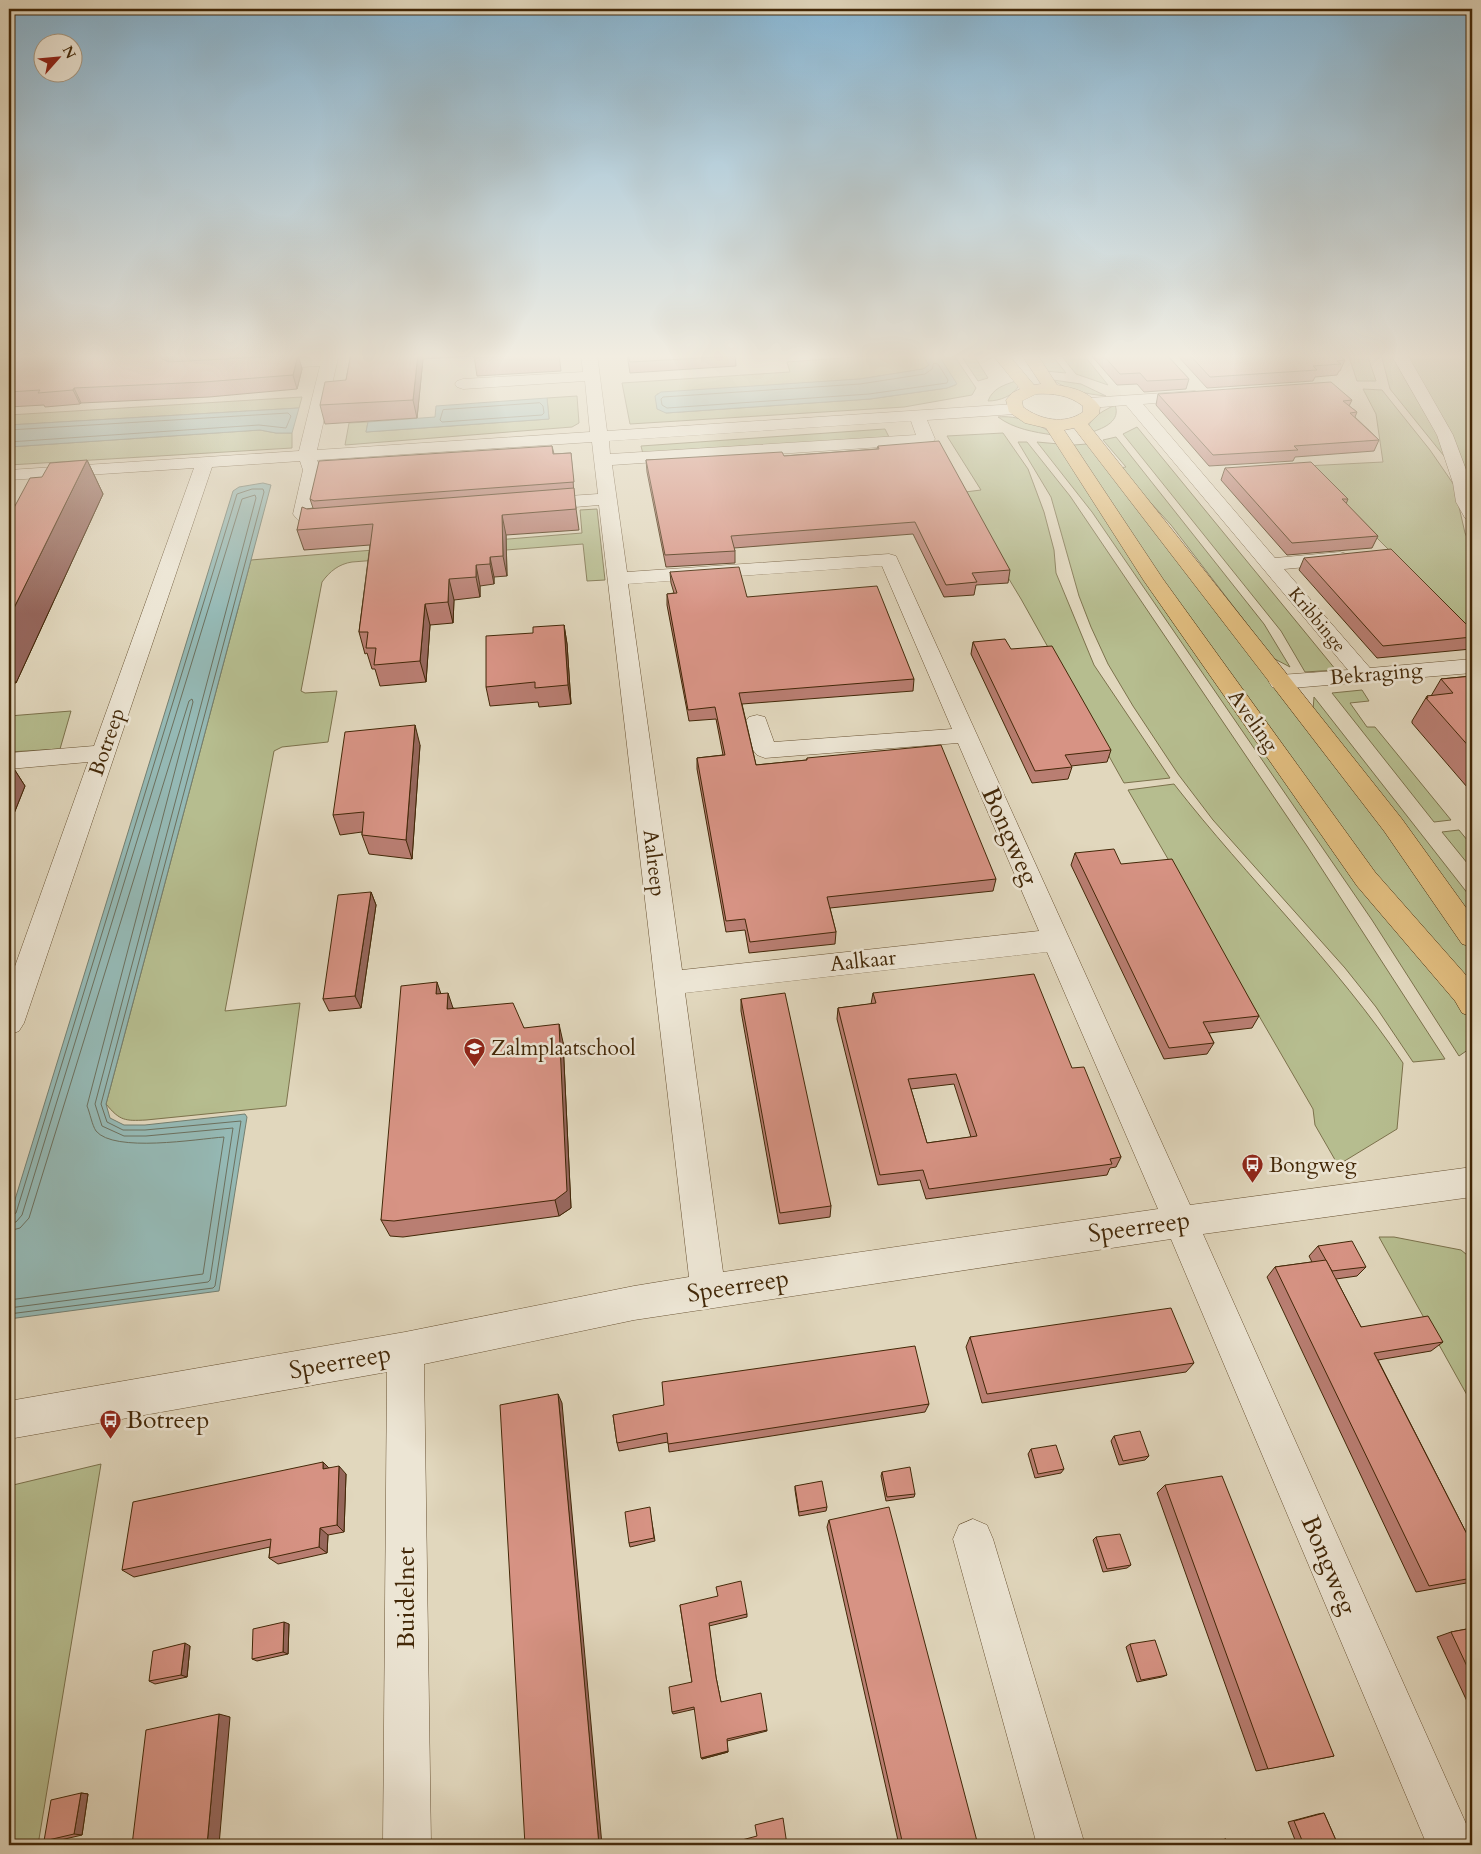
<svg xmlns="http://www.w3.org/2000/svg" width="1481" height="1854" viewBox="0 0 1481 1854" font-family="Cardo,serif">
<style>
.green{fill:#b6bd8f;stroke:#7c724c}
.water{fill:#95b9b5;stroke:#747f70}
.lines{fill:none;stroke-linecap:round;stroke-linejoin:round}
.shore{stroke:#6c705e;stroke-width:1}
.minor-casing{stroke:#6a5435;stroke-width:1}
.major-casing{stroke:#432808;stroke-width:1}
.minor{fill:#ece5d4;fill-rule:evenodd}
.major{fill:#e0bc7e;fill-rule:evenodd}
.wall{fill:#b97e72;stroke:#432808;fill-rule:evenodd}
.shaded-wall{fill:#96675c;stroke:#432808}
.building{fill:#d79384;stroke:#432808;fill-rule:evenodd}
.labels{text-anchor:middle;dominant-baseline:central;stroke-width:5;stroke-linejoin:round;paint-order:stroke}
.far-street-label{font-size:18px;fill:#432808;stroke:#ece5d4}
.street-label{font-size:21px;fill:#432808;stroke:#ece5d4}
.poi-label{font-size:21px;fill:#432808;stroke:#ece5d4;text-anchor:start}
.near-street-label{font-size:25px;fill:#432808;stroke:#ece5d4}
.near-poi-label{font-size:25px;fill:#432808;stroke:#ece5d4;text-anchor:start}
</style>
<rect width="100%" height="100%" fill="#e1d7bd"/>
<filter id="stains"><feTurbulence type="fractalNoise" baseFrequency=".004" numOctaves="4"/><feColorMatrix values="0 0 0 0 .2 0 0 0 0 .09 0 0 0 0 .02 0 0 0 .5 -.17"/></filter>
<radialGradient id="worn" r=".72"><stop offset=".6" stop-color="#630" stop-opacity="0"/><stop offset="1" stop-color="#630" stop-opacity=".3"/></radialGradient>
<!-- green -->
<g class="green">
<path d="M896,354H922L929,365L924,369L860,379L657,394L666,413L870,399L947,388L956,385L938,354H953L976,388L972,395L904,407L630,424L622,383L790,372L787,362Z"/>
<path d="M960,354H973L988,378L978,381Z"/>
<path d="M1034,354H1051L1066,373L1045,371Z"/>
<path d="M1060,354H1083L1108,385L1076,374Z"/>
<path d="M1348,354H1367L1376,381H1357Z"/>
<path d="M1381,354H1395L1439,436L1448,461L1390,389Z"/>
<path d="M1404,354H1459L1472,375V498Z"/>
<path d="M1053,380L1081,384L1106,396C1087,394 1069,391 1053,380Z"/>
<path d="M1016,381L1019,385C1014,396 999,401 988,401C993,388 1004,385 1016,381Z"/>
<path d="M1363,389L1382,390L1430,450L1454,485L1465,533L1472,548V639L1390,551L1305,466L1383,462L1376,414Z"/>
<path d="M577,396L579,423L572,427L345,445L349,423L368,422L366,432L549,419L547,398Z"/>
<path d="M302,397L299,408L9,425V415Z"/>
<path d="M1115,405C1121,421 1104,428 1092,432L1088,427C1092,416 1105,410 1115,405Z"/>
<path d="M998,417C1016,415 1040,423 1053,435C1034,432 1014,429 998,417Z"/>
<path d="M1137,427L1336,670L1305,672L1281,631L1123,434Z"/>
<path d="M885,429L889,437L643,454L641,446Z"/>
<path d="M260,430L276,433H292V448L9,465V447Z"/>
<path d="M1003,433L1028,469L1044,512L1054,550L1056,573L1094,665L1170,778L1124,783L1021,599L957,493L981,490L947,436Z"/>
<path d="M1116,437L1264,624L1290,667L1273,658L1171,525L1119,468L1126,467L1103,440Z"/>
<path d="M1018,442H1027L1070,496L1307,846L1445,1059L1413,1062L1376,1007L1345,968L1213,820L1178,774L1133,706L1108,664L1091,627L1079,596L1051,497Z"/>
<path d="M1037,442L1059,444L1459,999L1472,1020V1047L1459,1056L1372,920L1092,512Z"/>
<path d="M1087,444L1454,920L1472,951V990L1398,903L1357,850L1157,573L1074,445Z"/>
<path d="M597,509L605,580L587,581L583,544L352,562C339,564 330,571 322,582L301,691L305,693L337,691L328,742L282,747L274,751L225,1011L300,1003L286,1106L146,1120C125,1121 120,1121 106,1104L251,560L582,533L580,510Z"/>
<path d="M1362,690L1369,701L1350,703L1367,727H1375L1451,820L1434,822L1332,693Z"/>
<path d="M1314,697L1472,899V916L1313,710Z"/>
<path d="M71,711L60,749L9,752V716Z"/>
<path d="M1174,784C1248,879 1336,963 1403,1063L1397,1129L1338,1165L1315,1125L1313,1109L1128,790Z"/>
<path d="M1459,830L1472,846V869L1442,832Z"/>
<path d="M1379,1237H1394L1461,1250L1472,1259V1404Z"/>
<path d="M101,1464L38,1845H9V1486Z"/>
</g>
<!-- water -->
<g class="water">
<path d="M922,354H938L957,384L947,388L870,399L666,413L657,409L655,396L661,392L860,379L923,369L929,365Z"/>
<path d="M547,398L549,419L366,432L368,422L435,417L436,406Z"/>
<path d="M299,408L292,433H276L260,430L9,447V425Z"/>
<path d="M263,483L271,485L106,1104L110,1118L124,1125H145L245,1114L247,1117L219,1291L9,1319V1219L233,491L239,487Z"/>
</g>
<g class="lines">
<!-- shore -->
<g class="shore">
<path d="M934,363L938,364L948,380L947,383L869,394L667,408L662,405L661,399L663,397L860,384L925,374L932,369Z"/>
<path d="M540,403L543,406L544,413L542,415L442,422L440,420L443,410Z"/>
<path d="M9,430L288,413L291,416L286,428L259,425L9,442"/>
<path d="M9,1217L16,1213L237,494L252,489H263L264,492L101,1104L107,1122L123,1130H145L241,1121L215,1286L213,1288L9,1314"/>
<path d="M9,1223L16,1222L22,1215L242,499L255,495L256,498L95,1104L102,1126L124,1136H146L233,1128L210,1280L208,1282L9,1308"/>
<path d="M9,1231L20,1228L29,1218L189,701L192,699L193,702L87,1106C90,1113 92,1125 96,1131C114,1153 197,1139 224,1137L203,1274L9,1300"/>
</g>
<defs>
<g id="minor">
<path d="M323,354H339L317,450L590,432L585,381L463,389L457,387L455,384L457,381L463,379L583,372L581,354H597L607,431L1015,404L1021,406L1023,409L1021,412L1015,414L927,420L935,439L932,443L926,444L612,465L627,572L889,554L896,556L1190,1205L1472,1167V1197L1203,1234L1468,1828L1472,1839V1845H1427L1171,1239L634,1320L424,1364L431,1845H383L387,1372L9,1439V1401L405,1332L634,1286L689,1277L599,505L539,510L532,508L530,504L532,500L539,498L598,494L592,442L317,460L321,470L312,512C319,517 329,513 338,515L340,519L338,523C322,527 303,529 293,514L303,470L300,461L212,467L24,1023L19,1031L9,1035V983L88,762L9,769V753L94,746L194,468L9,480V470L299,451L320,366L264,369L259,367L256,364L259,361L264,359L323,357ZM911,421L916,435L610,454L609,441ZM882,566L952,729L774,742L765,717L757,715L749,717L745,722L753,750L757,755L765,758L958,743L1039,931L682,970L628,584ZM1047,952L1158,1209L723,1272L685,993Z"/>
<path d="M1391,354H1407L1453,435L1471,483L1472,520L1465,518L1456,502L1453,483L1437,435Z"/>
<path d="M1195,391L1201,393L1203,396L1201,399L1143,404L1275,558L1340,552L1347,554L1350,558L1347,562L1340,564L1284,569L1370,668L1472,659V673L1280,689L1272,687L1269,682L1272,677L1280,675L1348,670L1126,405L1090,408L1084,406L1082,403L1084,400L1090,398Z"/>
<path d="M973,1519L987,1525L993,1539L1085,1845H1037L953,1539L959,1525Z"/>
</g>
<path id="major" d="M992,354H1008L1034,385L1041,384L1021,354H1037L1057,385C1075,388 1090,392 1100,407L1099,414L1088,424L1402,819L1472,916V947L1462,944L1384,831L1074,428L1064,430L1163,579L1375,872L1472,982V1017L1462,1013L1455,1001L1357,886L1144,581L1046,428L1025,423L1009,412L1006,400L1012,393L1020,389ZM1036,394C1053,393 1069,395 1083,406V412C1065,425 1040,420 1023,407L1022,401Z"/>
</defs>
<!-- minor casing -->
<use href="#minor" class="minor-casing"/>
<!-- major casing -->
<use href="#major" class="major-casing"/>
<!-- minor -->
<use href="#minor" class="minor"/>
<!-- major -->
<use href="#major" class="major"/>
</g>
<!-- wall -->
<g class="wall">
<path d="M9,354H306L305,356H298L302,369L297,389L209,397L81,403L80,404L45,407L44,405L9,407Z"/>
<path d="M351,354H559L561,371L477,376L474,356L423,359L417,418L325,424L320,405L346,380Z"/>
<path d="M627,354H735L736,366L630,373Z"/>
<path d="M1090,354H1166L1189,379L1186,389L1144,392L1137,384L1117,385Z"/>
<path d="M1176,354H1337L1345,360L1340,371H1339L1337,375L1315,377L1313,381L1207,388Z"/>
<path d="M1158,394L1352,400L1349,406L1357,412L1355,417L1379,440L1374,451L1295,457L1293,461L1209,466L1156,405Z"/>
<path d="M552,446L554,454L571,453L574,494L579,530L506,535L507,576L494,577V584L480,586V597L454,600L453,623L430,625L426,682L380,686L375,669H372L367,653L365,654L359,632L370,545L304,550L297,530L307,509L313,508L310,499Z"/>
<path d="M878,446L1010,570L1008,583L976,585L974,595L944,597L913,534L734,548L735,551V563L666,567L647,472L646,460L784,456L877,449Z"/>
<path d="M87,460L103,494L16,683H9V517Z"/>
<path d="M1225,468L1348,499L1346,504L1378,536L1372,548L1287,555L1221,480Z"/>
<path d="M1304,558L1472,630V647L1471,649L1377,658L1299,570Z"/>
<path d="M670,572L747,597L914,679L913,691L742,704L756,765L807,760V758L996,879L993,891L830,908L836,932L835,944L749,953L745,930L726,932L697,769V758L723,755L716,719L689,721L667,605V594L674,593L671,583Z"/>
<path d="M564,625L567,644L571,704L539,707L538,702L490,706L486,687Z"/>
<path d="M973,642L1011,649L1111,750L1107,762L1071,766L1072,767L1068,779L1032,783L971,654Z"/>
<path d="M1472,676V792L1467,787L1412,723V721L1427,696H1431L1441,679Z"/>
<path d="M420,745L412,859L369,854L362,835V832L340,835L333,815Z"/>
<path d="M9,761L25,786L13,816L9,817Z"/>
<path d="M1075,853L1121,864L1259,1016L1252,1028L1209,1033L1214,1043L1207,1054L1164,1059L1071,865Z"/>
<path d="M371,892L376,905L361,1008L329,1011L323,999Z"/>
<path d="M440,993L453,1008L524,1028L563,1042L571,1208L559,1216L403,1237L390,1236L381,1220Z"/>
<path d="M873,993L1072,1068L1121,1157L1116,1167L1110,1168L1107,1175L926,1199L920,1180L878,1185L837,1019L838,1008L871,1004ZM954,1084L971,1137L927,1143L911,1089Z"/>
<path d="M741,999L831,1206L830,1217L779,1224L741,1011Z"/>
<path d="M1318,1246L1366,1267L1357,1276L1336,1279L1361,1327L1443,1342L1431,1351L1378,1360L1472,1544V1582L1416,1592L1267,1277L1275,1267L1312,1262L1309,1256Z"/>
<path d="M970,1337L1194,1363L1186,1372L982,1403L966,1347Z"/>
<path d="M929,1404L925,1412L669,1452L668,1442L619,1451L617,1443L613,1415Z"/>
<path d="M1114,1436L1149,1456L1145,1460L1119,1465L1111,1441Z"/>
<path d="M1031,1449L1064,1469L1061,1473L1035,1478L1028,1454Z"/>
<path d="M323,1462L329,1468L346,1474L344,1532L328,1535L327,1553L278,1564L269,1558L270,1547L134,1577L122,1570Z"/>
<path d="M882,1472L915,1494L914,1497L886,1501L881,1476Z"/>
<path d="M1165,1485L1334,1756L1256,1771L1157,1493Z"/>
<path d="M795,1486L827,1507L826,1511L799,1516L795,1490Z"/>
<path d="M650,1511L655,1541L630,1547L629,1543Z"/>
<path d="M829,1520L978,1845H899L827,1527Z"/>
<path d="M1096,1537L1131,1565L1127,1568L1103,1572L1093,1540Z"/>
<path d="M680,1605L747,1614V1617L709,1626L716,1677L721,1702L767,1730V1731L727,1741L728,1752L702,1759L695,1709L673,1714L672,1712L692,1682Z"/>
<path d="M289,1624L288,1654L257,1661L252,1659Z"/>
<path d="M1472,1628V1712L1437,1637L1451,1632Z"/>
<path d="M1130,1644L1167,1675L1162,1677L1137,1682L1126,1647Z"/>
<path d="M190,1646L187,1677L155,1684L149,1681Z"/>
<path d="M81,1793L88,1794L82,1835L52,1842L44,1841Z"/>
<path d="M1324,1813L1338,1845H1297L1288,1822L1318,1814Z"/>
<path d="M1226,1839L1228,1845H1201L1221,1840Z"/>
</g>
<!-- shaded-wall -->
<g class="shaded-wall">
<path d="M160,354H171L174,362L164,369L159,355Z"/>
<path d="M418,354H422L423,359L417,418L413,400Z"/>
<path d="M298,355L302,369L297,389L293,375Z"/>
<path d="M74,388L81,403L80,404L73,390Z"/>
<path d="M87,460L103,494L16,683L9,671V618Z"/>
<path d="M502,515L506,535L507,576L503,556Z"/>
<path d="M490,557L494,577V584L490,564Z"/>
<path d="M476,565L480,586V597L476,577Z"/>
<path d="M449,579L454,600L453,623L448,602Z"/>
<path d="M425,604L430,625L426,682L420,661Z"/>
<path d="M564,625L567,644L571,704L568,685Z"/>
<path d="M415,725L420,745L412,859L406,840Z"/>
<path d="M9,761L25,786L13,816L9,810Z"/>
<path d="M371,892L376,905L361,1008L355,996Z"/>
<path d="M437,982L443,1000L436,994Z"/>
<path d="M448,993L454,1011L447,1009Z"/>
<path d="M559,1024L563,1042L571,1208L559,1216L555,1200Z"/>
<path d="M558,1394L562,1403L602,1845H599Z"/>
<path d="M323,1462L331,1470L323,1469Z"/>
<path d="M339,1466L346,1474L344,1532L337,1525Z"/>
<path d="M320,1528L328,1535L327,1553L319,1547Z"/>
<path d="M284,1622L289,1624L288,1654L283,1652Z"/>
<path d="M185,1643L190,1646L187,1677L181,1675Z"/>
<path d="M219,1714L230,1717L219,1845H207Z"/>
<path d="M728,1751V1752L702,1759L701,1758Z"/>
<path d="M81,1793L88,1794L82,1835L74,1834Z"/>
</g>
<!-- building -->
<g class="building">
<path d="M9,354H160L159,355L162,359L169,362L298,355L293,375L204,382L74,388L73,390L38,393L40,390L9,392Z"/>
<path d="M351,354H418L413,400L320,405L325,382L346,380Z"/>
<path d="M474,354H536L474,358Z"/>
<path d="M628,354H735L736,356L630,362Z"/>
<path d="M1102,354H1166L1189,379L1147,381L1140,373L1120,374Z"/>
<path d="M1189,354H1337L1345,360L1337,361L1341,364L1313,366L1317,370L1210,377Z"/>
<path d="M1331,382L1352,400L1343,401L1357,412L1350,413L1379,440L1294,446L1298,450L1213,455L1158,394Z"/>
<path d="M939,441L1010,570L972,573L977,582L946,585L915,522L731,536L735,551L665,555L646,460L782,452L784,456L879,449L878,446Z"/>
<path d="M552,446L553,454L571,453L574,482L314,501L310,499L319,461Z"/>
<path d="M87,460L9,618V517L30,478L42,477L50,463Z"/>
<path d="M1311,462L1348,499H1342L1378,536L1292,543L1225,468Z"/>
<path d="M574,488L576,509L502,515L503,556L490,557V564L476,565V577L449,579L448,602L425,604L420,661L374,665L376,648H366L368,632H359L373,524L297,530L302,507L307,509Z"/>
<path d="M1391,549L1472,630V637L1383,646L1304,558Z"/>
<path d="M739,567L747,597L877,586L914,679L739,693L756,765L807,760V758L941,745L996,879L827,897L836,932L750,942L745,919L726,921L697,758L725,755L715,707L688,710L667,594L677,593L670,572Z"/>
<path d="M564,625L568,685L535,688V682L486,687V636L533,633V627Z"/>
<path d="M1005,639L1011,649L1052,646L1111,750L1065,755L1072,767L1035,771L973,642Z"/>
<path d="M1472,676V750L1426,698H1428L1427,696L1453,693L1441,679Z"/>
<path d="M415,725L406,840L362,835L364,812L333,815L345,732Z"/>
<path d="M1114,849L1121,864L1172,859L1259,1016L1203,1022L1214,1043L1169,1048L1075,853Z"/>
<path d="M371,892L355,996L323,999L338,895Z"/>
<path d="M1034,974L1072,1068L1084,1067L1121,1157L1110,1159L1112,1164L929,1189L923,1170L880,1175L838,1008L876,1003L873,993ZM956,1074L977,1136L927,1143L908,1079Z"/>
<path d="M437,982L436,994L448,993L447,1009L513,1003L524,1028L559,1024L567,1191L555,1200L394,1221L381,1220L401,986Z"/>
<path d="M785,993L831,1206L780,1213L741,999Z"/>
<path d="M1352,1241L1366,1267L1332,1271L1318,1246Z"/>
<path d="M1326,1260L1361,1327L1428,1316L1443,1342L1374,1353L1472,1544V1578L1429,1586L1275,1267Z"/>
<path d="M1171,1308L1194,1363L987,1394L970,1337Z"/>
<path d="M915,1346L929,1404L668,1444L667,1433L617,1443L613,1415L664,1405L662,1382Z"/>
<path d="M558,1394L576,1588L599,1845H525L500,1405Z"/>
<path d="M1140,1431L1149,1456L1123,1461L1114,1436Z"/>
<path d="M1056,1445L1064,1469L1038,1474L1031,1449Z"/>
<path d="M323,1462V1469L339,1466L337,1525L320,1528L319,1547L269,1558L271,1539L122,1570L133,1502Z"/>
<path d="M910,1467L915,1494L887,1497L882,1472Z"/>
<path d="M1222,1476L1334,1756L1268,1769L1165,1485Z"/>
<path d="M822,1481L827,1507L799,1512L795,1486Z"/>
<path d="M650,1507L654,1538L629,1543L625,1512Z"/>
<path d="M889,1507L978,1845H903L829,1520Z"/>
<path d="M1120,1534L1131,1565L1107,1569L1096,1537Z"/>
<path d="M741,1581L747,1614L709,1623L716,1677L721,1702L761,1693L767,1730L727,1739L728,1751L701,1758L694,1707L672,1712L669,1687L692,1682L680,1605L718,1596L716,1587Z"/>
<path d="M284,1622L283,1652L252,1659L253,1629Z"/>
<path d="M1472,1628V1677L1451,1632Z"/>
<path d="M1155,1640L1167,1675L1141,1680L1130,1644Z"/>
<path d="M185,1643L181,1675L149,1681L153,1651Z"/>
<path d="M219,1714L207,1845H132L146,1730Z"/>
<path d="M81,1793L74,1834L44,1841L51,1800Z"/>
<path d="M1324,1813L1338,1845H1304L1294,1821Z"/>
<path d="M783,1818L787,1845H723L757,1836L755,1825Z"/>
<path d="M1226,1839L1228,1845H1204Z"/>
</g>
<!-- sky -->
<linearGradient id="sky" x2="0" y2="1"><stop stop-color="#87b6d4"/><stop offset="0.58" stop-color="#f2ede1"/><stop offset="1" stop-color="#f2ede1" stop-opacity="0"/></linearGradient>
<rect width="1481" height="614" fill="url(#sky)"/>
<!-- icons -->
<defs>
<symbol id="school-pin" viewBox="-11 -11 22 30"><path d="M0 17L-7.5 6A9.5 9.5 0 1 1 7.5 6Z" fill="#8f2418" stroke="#ece5d4"/><path d="M0-5L7-2L0 1L-7-2ZM-4 1L0 2.5L4 1V4Q0 6-4 4Z" fill="#fff"/></symbol>
<symbol id="bus-pin" viewBox="-11 -11 22 30"><path d="M0 17L-7.5 6A9.5 9.5 0 1 1 7.5 6Z" fill="#8f2418" stroke="#ece5d4"/><path d="M-5-6H5V4H4V6H2V4H-2V6H-4V4H-5ZM-3.5-4V0h7V-4ZM-3.5 1.2v1.5H-2V1.2ZM2 1.2v1.5H3.5V1.2Z" fill="#fff"/></symbol>
</defs>
<g fill-rule="evenodd">
<use href="#school-pin" x="462" y="1036" width="25" height="34"/>
<use href="#bus-pin" x="1240" y="1152" width="25" height="34"/>
<use href="#bus-pin" x="98" y="1408" width="25" height="34"/>
</g>
<g class="labels">
<!-- far-street labels -->
<g class="far-street-label">
<text transform="translate(1317 620) rotate(50)">Kribbinge</text>
</g>
<!-- street labels -->
<g class="street-label">
<text transform="translate(1376 674) rotate(-5)">Bekraging</text>
<text transform="translate(1253 721) rotate(55)">Aveling</text>
<text transform="translate(107 742) rotate(-71)">Botreep</text>
<text transform="translate(654 863) rotate(83)">Aalreep</text>
<text transform="translate(863 961) rotate(-6)">Aalkaar</text>
</g>
<!-- poi labels -->
<g class="poi-label">
<text x="491" y="1048">Zalmplaatschool</text>
<text x="1269" y="1165">Bongweg</text>
</g>
<!-- near-street labels -->
<g class="near-street-label">
<text transform="translate(1010 836) rotate(66)">Bongweg</text>
<text transform="translate(1139 1227) rotate(-8)">Speerreep</text>
<text transform="translate(738 1286) rotate(-9)">Speerreep</text>
<text transform="translate(340 1362) rotate(-10)">Speerreep</text>
<text transform="translate(1329 1565) rotate(67)">Bongweg</text>
<text transform="translate(406 1598) rotate(-90)">Buidelnet</text>
</g>
<!-- near-poi labels -->
<g class="near-poi-label">
<text x="126" y="1420">Botreep</text>
</g>
</g>
<!-- margin -->
<rect width="1481" height="1854" fill="none" stroke="#e1d7bd" stroke-width="30"/>
<rect x="10" y="10" width="1461" height="1834" fill="none" stroke="#432808" stroke-width="2.5"/>
<rect x="15" y="15" width="1451" height="1824" fill="none" stroke="#432808"/>
<!-- north arrow -->
<g transform="translate(58 58) rotate(63)"><circle r="24" fill="#ece5d4" stroke="#a89982"/>
<path d="M0-4L9 19L0 12L-9 19Z" fill="#8f2418"/>
<text y="-8" font-size="14" font-weight="bold" text-anchor="middle" fill="#432808">N</text>
</g>
<rect width="100%" height="100%" filter="url(#stains)"/>
<rect width="100%" height="100%" fill="url(#worn)"/>
</svg>
